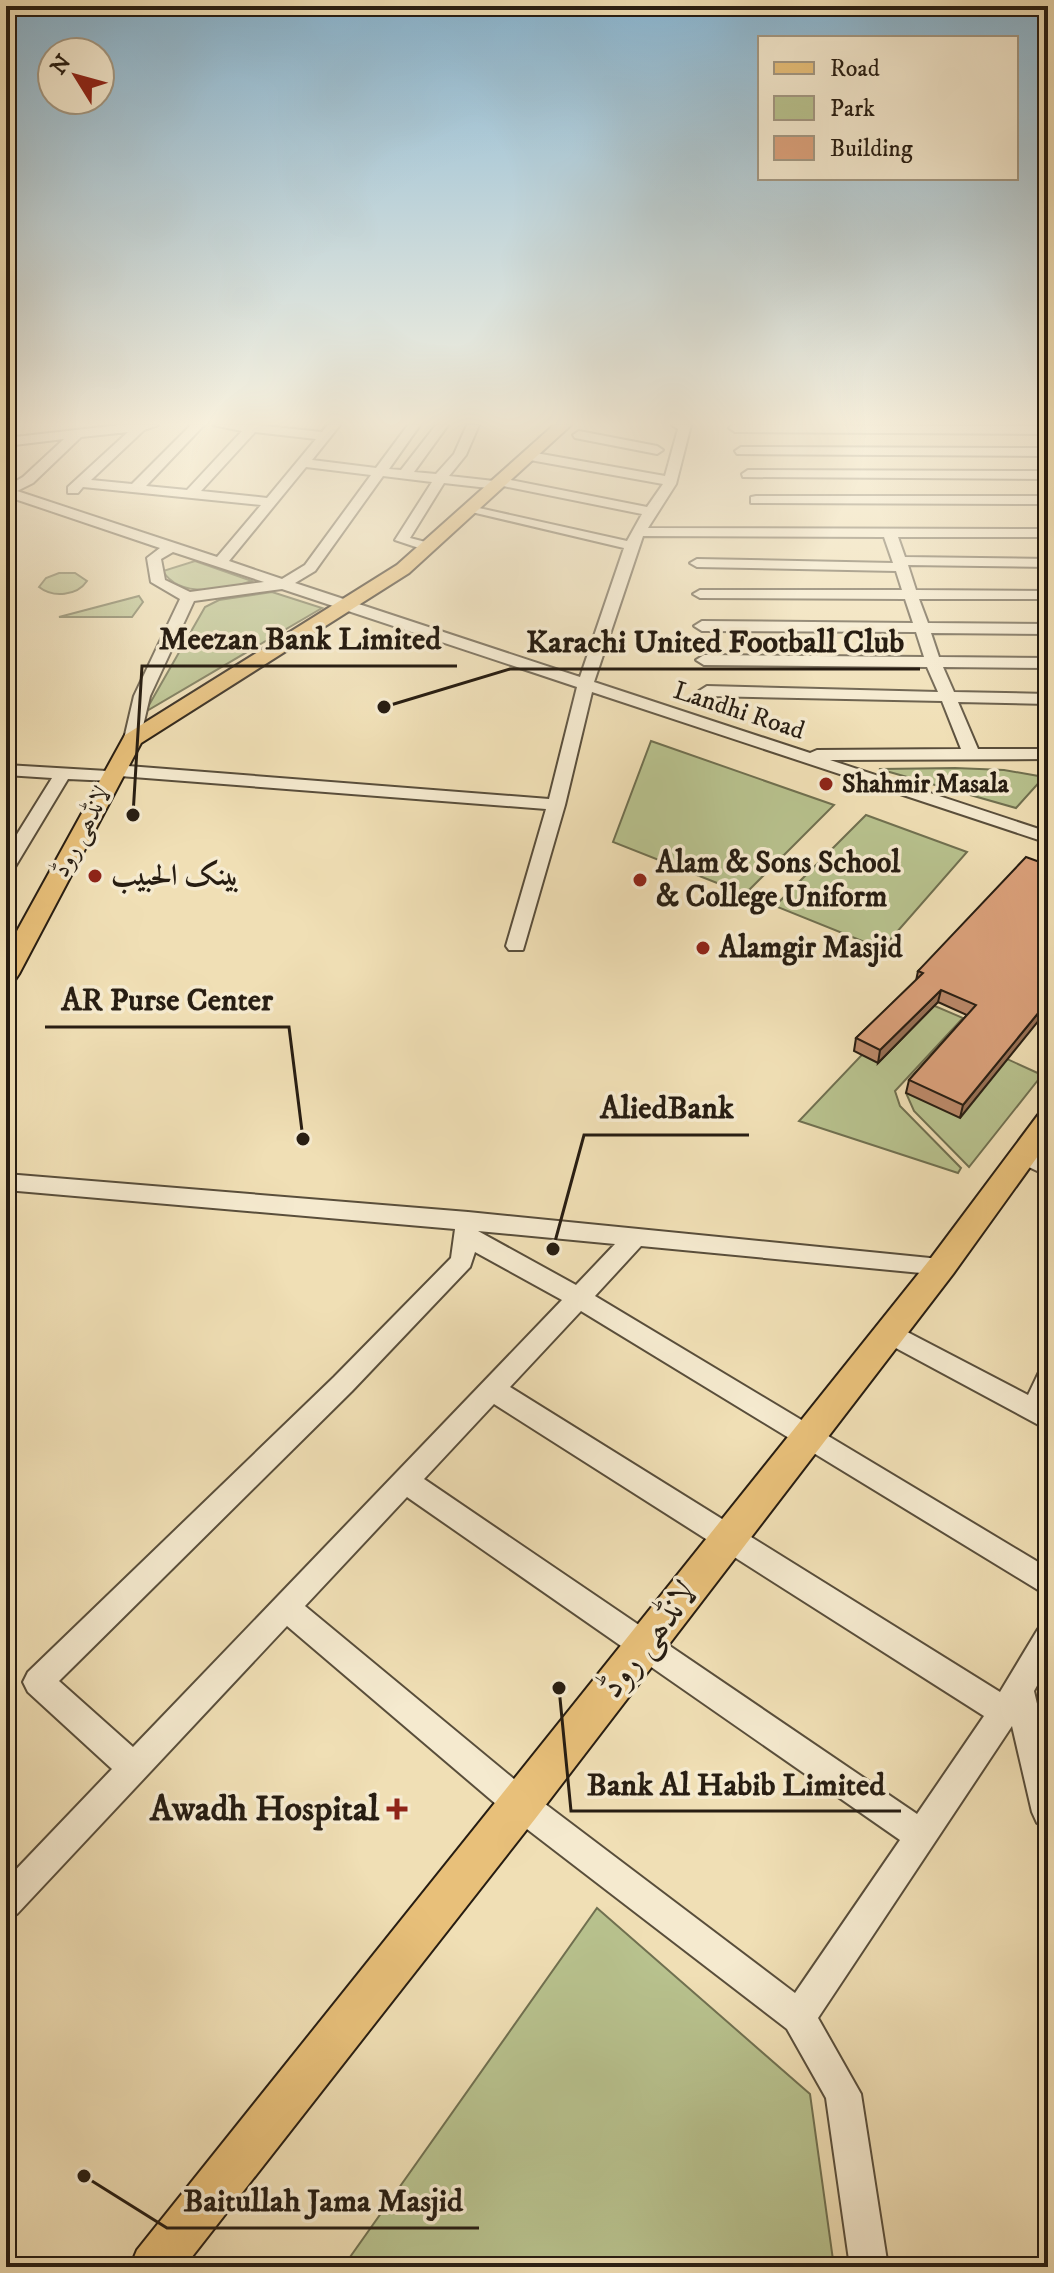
<svg xmlns="http://www.w3.org/2000/svg" width="1054" height="2273" viewBox="0 0 1054 2273" font-family="'IM FELL DW Pica',Amiri,serif">
<style>
.green{fill:#b8c28e;stroke:#707050;stroke-width:2}
.lines{fill:none;stroke-linecap:round;stroke-linejoin:round}
.minor-casing{stroke:#594e3b;stroke-width:4}
.major-casing{stroke:#271d12;stroke-width:4}
.minor{fill:#f5eacf;fill-rule:evenodd}
.major{fill:#e8c07a;fill-rule:evenodd}
.wall{fill:#bc8a6a;stroke:#271d12;stroke-width:2}
.shaded-wall{fill:#997156;stroke:#271d12;stroke-width:2}
.building{fill:#dba17b;stroke:#271d12;stroke-width:2}
.poi-dot{fill:#8f2418;stroke:#f5eacf;stroke-width:3}
.labels{text-anchor:middle;dominant-baseline:central;stroke-width:7;stroke-linejoin:round;paint-order:stroke}
.far-street-label{font-size:26px;fill:#271d12;stroke:#f5eacf}
.far-poi-label{font-size:26px;font-weight:bold;fill:#271d12;stroke:#f5eacf;text-anchor:start}
.poi-label{font-size:30px;font-weight:bold;fill:#271d12;stroke:#f5eacf;text-anchor:start}
.near-street-label{font-size:36px;fill:#271d12;stroke:#f5eacf}
.near-poi-label{font-size:36px;font-weight:bold;fill:#271d12;stroke:#f5eacf;text-anchor:end}
.leader{fill:none;stroke:#271d12;stroke-width:3}
.callout-dot{fill:#271d12;stroke:#f5eacf;stroke-width:3}
.callout-label{font-size:32px;text-anchor:middle;font-weight:bold;fill:#271d12;stroke:#f5eacf;stroke-width:7;stroke-linejoin:round;paint-order:stroke}
</style>
<rect width="100%" height="100%" fill="#f0dfb5"/>
<filter id="stains"><feTurbulence type="fractalNoise" baseFrequency=".0025" numOctaves="4"/><feColorMatrix values="0 0 0 0 .2 0 0 0 0 .09 0 0 0 0 .02 0 0 0 .5 -.17"/></filter>
<radialGradient id="worn" r=".72"><stop offset=".6" stop-color="#630" stop-opacity="0"/><stop offset="1" stop-color="#630" stop-opacity=".3"/></radialGradient>
<!-- green -->
<g class="green">
<path d="M195,561L252,581C227,590 179,599 163,571Z"/>
<path d="M59,573H75L87,581C77,596 53,598 39,587L46,578Z"/>
<path d="M272,592L322,608L145,712L205,607L219,600Z"/>
<path d="M139,596L143,602L132,617H59Z"/>
<path d="M651,741L834,805L745,894L613,842Z"/>
<path d="M955,768L1004,770L1044,777L1016,808L879,769Z"/>
<path d="M866,815L967,852L882,949L775,906Z"/>
<path d="M916,998L963,1018L895,1091L900,1106L961,1168L958,1173L799,1121Z"/>
<path d="M957,1036L1042,1075L969,1167L914,1111L906,1093Z"/>
<path d="M597,1908L810,2094L834,2267H343Z"/>
</g>
<g class="lines">
<defs>
<g id="minor">
<path d="M120,425H158L144,430L91,480L132,484L191,425H204L146,486L187,490L242,431L213,425H255L322,432L327,425H340L312,460L376,468L408,425H420L389,469L401,470L436,425H448L414,472L436,474L454,454L467,425H479L466,455L449,476L494,481L500,478L647,507L663,484L530,460L524,456L530,452L665,476L678,429L672,425H691L676,484L648,528L1048,529V537H898L905,557L1048,559V567L908,565L916,590L1048,591V599H919L928,623L1048,624V634L931,633L939,657L1048,658V668L943,667L954,692L1048,694V704L958,702L978,749H1048V759L830,760L1048,832V843L592,692L565,805L523,950H509L506,946L546,809L120,776L112,781L68,779L15,867L6,872V852L52,778L6,775V765L107,771L115,765L549,799L577,687L282,589L194,601L150,696L140,739L132,744L126,743L124,739L134,696L180,599L151,582L147,558L160,548L6,496V487L23,477L64,439L6,446V438ZM128,432L68,487V493H78L83,487L261,505L217,557L17,491L33,483L81,437ZM255,432L316,439L267,498L201,491ZM306,467L371,475L305,565L282,579L229,561ZM383,476L432,482L395,540L428,551L435,547L433,544L410,538L444,483L497,489L503,486L642,514L627,541L470,506L463,510L624,548L580,677L295,583L315,571ZM643,536L884,537L893,563L697,559L690,563L697,567L896,571L902,590H700L693,594L700,598L905,599L913,623L702,621L694,626L702,631L916,632L924,657L704,655L696,660L704,665L927,667L938,692L707,686L699,691L707,696L942,701L961,749L817,750L810,753L594,682ZM173,552L264,582L190,592L165,580L161,559Z"/>
<path d="M732,425L1048,426V434L735,432L729,428Z"/>
<path d="M579,431L657,446L663,450L657,454L575,438L573,435Z"/>
<path d="M741,447L1048,448V456L737,454L735,451Z"/>
<path d="M748,470L1048,471V479L743,477L742,474Z"/>
<path d="M756,496H1048V504L751,503V497Z"/>
<path d="M1024,1147L1048,1158V1176L1016,1161L1013,1155L1016,1149Z"/>
<path d="M6,1174L468,1212L950,1260L954,1266L950,1272L942,1275L641,1246L595,1296L1048,1568V1596L581,1311L510,1387L1000,1692L1038,1629L1048,1625V1666L1034,1691L1038,1708H1048V1736H1045L1048,1748V1828L1037,1823L1032,1812L1012,1726L818,2018L861,2094L888,2267H850L826,2098L787,2029L510,1816L287,1626L17,1914L6,1919V1880L112,1769L28,1692L23,1682L28,1672L334,1377L451,1258L455,1229L6,1190ZM478,1231L615,1244L576,1285ZM475,1252L562,1300L133,1747L59,1681L352,1391L470,1267ZM494,1404L984,1716L917,1814L424,1479ZM407,1497L900,1840L795,1993L532,1794L305,1606Z"/>
<path d="M890,1323L1028,1395L1039,1372L1048,1369V1430L881,1340L878,1333L881,1326Z"/>
</g>
<g id="major">
<path d="M554,425H571L409,573L141,743L19,974L15,980L6,982V951L125,735L397,565Z"/>
<path d="M1048,1112V1142L953,1274L535,1819L184,2267H130L137,2250L931,1258L1038,1115Z"/>
</g>
</defs>
<!-- minor casing -->
<use href="#minor" class="minor-casing"/>
<!-- major casing -->
<use href="#major" class="major-casing"/>
<!-- minor -->
<use href="#minor" class="minor"/>
<!-- major -->
<use href="#major" class="major"/>
</g>
<!-- wall -->
<path class="wall" d="M1048,865L960,1118L906,1093L909,1080L967,1015L938,1002L878,1063L854,1051L856,1038L916,981L918,971Z"/>
<!-- shaded-wall -->
<g class="shaded-wall">
<path d="M9,529L13,547L6,556V533Z"/>
<path d="M941,990L938,1002L878,1063L880,1050Z"/>
<path d="M1048,1001V1009L960,1118L963,1105Z"/>
</g>
<!-- building -->
<path class="building" d="M1026,857L1048,865V1001L963,1105L909,1080L976,1005L941,990L880,1050L856,1038L923,973L918,971Z"/>
<!-- sky -->
<linearGradient id="sky" x2="0" y2="1"><stop stop-color="#89b7d4"/><stop offset="0.57" stop-color="#f8f1de"/><stop offset="1" stop-color="#f8f1de" stop-opacity="0"/></linearGradient>
<rect width="1054" height="743" fill="url(#sky)"/>
<!-- markers -->
<g class="poi-dot">
<circle cx="826" cy="784" r="8"/>
<circle cx="95" cy="876" r="8"/>
<circle cx="640" cy="880" r="8"/>
<circle cx="703" cy="948" r="8"/>
<path d="M393 1797h8v8h8v8h-8v8h-8v-8h-8v-8h8z"/>
</g>
<g class="labels">
<!-- far-street labels -->
<g class="far-street-label">
<text transform="translate(739 711) rotate(18)">Landhi Road</text>
<text transform="translate(82 832) rotate(-62)">لانڈھی روڈ</text>
</g>
<!-- far-poi labels -->
<g class="far-poi-label">
<text x="842" y="784">Shahmir Masala</text>
</g>
<!-- poi labels -->
<g class="poi-label">
<text x="656" y="863">Alam &amp; Sons School<tspan x="656" dy="34">&amp; College Uniform</tspan></text>
<text x="111" y="876">بينک الحبيب</text>
<text x="719" y="948">Alamgir Masjid</text>
</g>
<!-- near-street labels -->
<g class="near-street-label">
<text transform="translate(649 1640) rotate(-52)">لانڈھی روڈ</text>
</g>
<!-- near-poi labels -->
<g class="near-poi-label">
<text x="379" y="1809">Awadh Hospital</text>
</g>
</g>
<!-- callouts -->
<path class="leader" d="M133 815L142 666H457M384 707L510 669H920M303 1139L289 1027H45M553 1249L584 1135H749M559 1688L571 1811H901M84 2176L167 2228H479"/>
<g class="callout-dot">
<circle cx="133" cy="815" r="8"/>
<circle cx="384" cy="707" r="8"/>
<circle cx="303" cy="1139" r="8"/>
<circle cx="553" cy="1249" r="8"/>
<circle cx="559" cy="1688" r="8"/>
<circle cx="84" cy="2176" r="8"/>
</g>
<g class="callout-label">
<text x="300" y="649">Meezan Bank Limited</text>
<text x="715" y="652">Karachi United Football Club</text>
<text x="167" y="1010">AR Purse Center</text>
<text x="667" y="1118">AliedBank</text>
<text x="736" y="1795">Bank Al Habib Limited</text>
<text x="323" y="2211">Baitullah Jama Masjid</text>
</g>
<!-- margin -->
<rect width="1054" height="2273" fill="none" stroke="#f0dfb5" stroke-width="32"/>
<rect x="8" y="8" width="1038" height="2257" fill="none" stroke="#271d12" stroke-width="4"/>
<rect x="16" y="16" width="1022" height="2241" fill="none" stroke="#271d12" stroke-width="2"/>
<!-- legend -->
<rect x="758" y="36" width="260" height="144" fill="#f5eacf" stroke="#a39883" stroke-width="2"/>
<rect x="774" y="62" width="40" height="12" fill="#e8c07a" stroke="#a39883" stroke-width="2"/>
<text x="830" y="76" font-size="24" fill="#271d12">Road</text>
<rect x="774" y="96" width="40" height="24" fill="#b8c28e" stroke="#a39883" stroke-width="2"/>
<text x="830" y="116" font-size="24" fill="#271d12">Park</text>
<rect x="774" y="136" width="40" height="24" fill="#dba17b" stroke="#a39883" stroke-width="2"/>
<text x="830" y="156" font-size="24" fill="#271d12">Building</text>
<!-- north arrow -->
<g transform="translate(76 76) rotate(307)"><circle r="38" fill="#f5eacf" stroke="#a39883" stroke-width="2"/>
<path d="M0-6L14 30L0 20L-14 30Z" fill="#8f2418"/>
<text y="-12" font-size="22" font-weight="bold" text-anchor="middle" fill="#271d12">N</text>
</g>
<rect width="100%" height="100%" filter="url(#stains)"/>
<rect width="100%" height="100%" fill="url(#worn)"/>
</svg>
